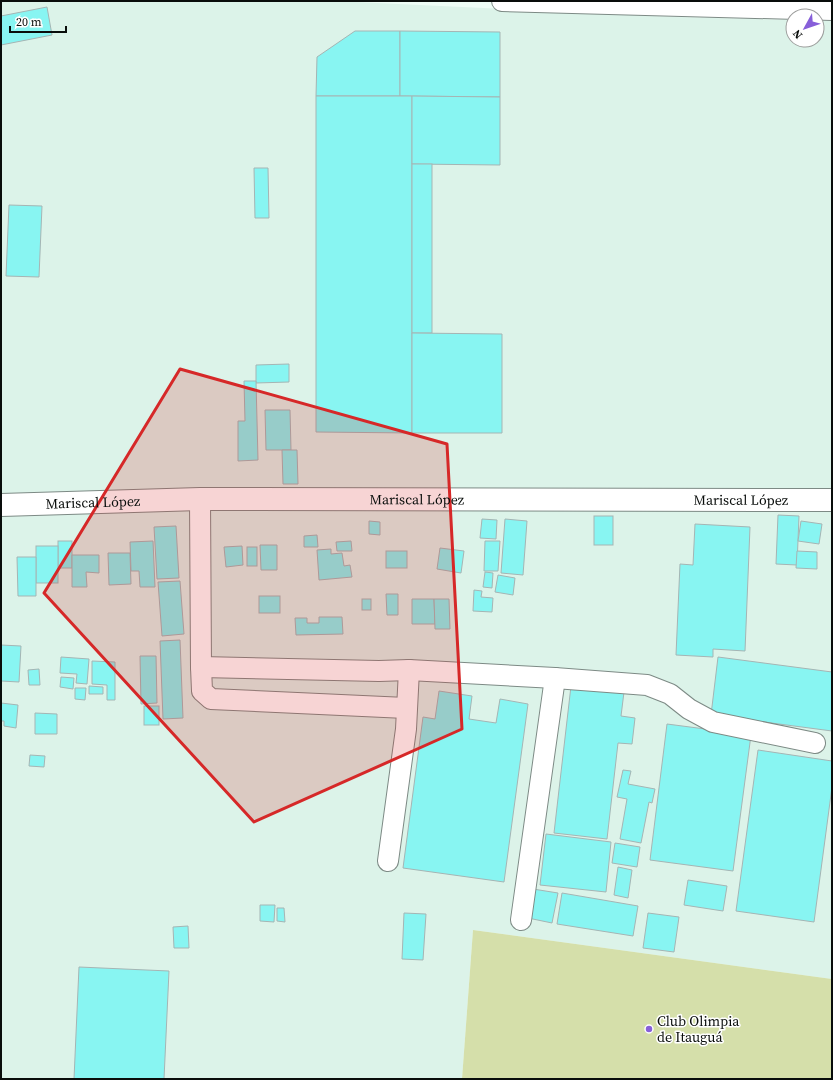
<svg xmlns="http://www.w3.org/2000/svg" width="833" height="1080" viewBox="0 0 833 1080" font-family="'Source Serif 4',serif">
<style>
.built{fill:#dcf3e9}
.green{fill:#d5dfaa}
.building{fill:#88f5f2;stroke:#a5b5b4}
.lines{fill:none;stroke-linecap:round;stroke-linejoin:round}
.minor-casing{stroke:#7d8a85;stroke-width:22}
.tertiary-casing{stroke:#7d8a85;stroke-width:24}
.minor{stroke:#fff;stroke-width:20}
.tertiary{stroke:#fff;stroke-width:22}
.marked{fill:#d62828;fill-opacity:0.2;stroke:#d62828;stroke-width:3;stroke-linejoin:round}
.poi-dot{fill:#875fd9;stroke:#fff;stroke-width:1.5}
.labels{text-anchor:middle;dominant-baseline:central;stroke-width:3;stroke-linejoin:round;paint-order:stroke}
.street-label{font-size:14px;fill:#090d0b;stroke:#fff}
.poi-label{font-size:14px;fill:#090d0b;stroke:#fff;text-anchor:start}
</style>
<rect width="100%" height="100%" fill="#eefdf6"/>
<!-- built -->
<path class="built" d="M1,1H335L675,17L793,20V40H817V21H832V979L473,930L462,1079H1Z"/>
<!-- green -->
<path class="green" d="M473,930L832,979V1079H462Z"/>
<!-- building -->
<g class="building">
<path d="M47,7L52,35L1,45V16Z"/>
<path d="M355,31H400V96H316L317,57Z"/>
<path d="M400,31L500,32V97L400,96Z"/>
<path d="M316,96H412V433L316,432Z"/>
<path d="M412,96L500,97V165L412,164Z"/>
<rect x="412" y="164" width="20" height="169"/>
<path d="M254,168H268L269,218H255Z"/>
<path d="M9,205L42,206L39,277L6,276Z"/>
<path d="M412,333L502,334V433H412Z"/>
<path d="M289,364V382L256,383V365Z"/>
<path d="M244,381H256L258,460L238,461V421H245Z"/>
<path d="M265,410H290L291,450H266Z"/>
<path d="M282,450H297L298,484H283Z"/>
<path d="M778,515L799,516L797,565L776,564Z"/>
<rect x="594" y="516" width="19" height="29"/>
<path d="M482,519L497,520L496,539L480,538Z"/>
<path d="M505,519L527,521L523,575L501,573Z"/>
<path d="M369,521L380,522V535L369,534Z"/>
<path d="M801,521L822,524L819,544L798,541Z"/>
<path d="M695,524L750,527L745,651L713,649V657L676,655L680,564L693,565Z"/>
<path d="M176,526L179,578L157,579L154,527Z"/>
<path d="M317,535L318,547H304V536Z"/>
<rect x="58" y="541" width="14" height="27"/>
<path d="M153,541L155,587H140L139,571H131L130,542Z"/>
<path d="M351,541L352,551H337L336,542Z"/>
<path d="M485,541H500L498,571H484Z"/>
<path d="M260,545H277V570H261Z"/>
<rect x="36" y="546" width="22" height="37"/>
<path d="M242,546L243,565L226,567L224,547Z"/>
<rect x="247" y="547" width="10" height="19"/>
<path d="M440,548L464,551L461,573L437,569Z"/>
<path d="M331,549V554L342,553L344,566L350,565L352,577L319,580L317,550Z"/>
<rect x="386" y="551" width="21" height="17"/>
<path d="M797,551L817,552V569L796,568Z"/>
<path d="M108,553H130L131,584L109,585Z"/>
<path d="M72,555H99V573L86,572L87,587H72Z"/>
<path d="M17,557H36V596H18Z"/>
<path d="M485,572L493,573L492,588L483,587Z"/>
<path d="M498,575L515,578L513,595L495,592Z"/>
<path d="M180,581L184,634L162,636L158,582Z"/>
<path d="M474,590L482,591L481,597L493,598L492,612L473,611Z"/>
<path d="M386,594H398V615H387Z"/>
<rect x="259" y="596" width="21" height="17"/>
<rect x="362" y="599" width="9" height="11"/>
<path d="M412,599H434L435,624H412Z"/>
<path d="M434,599H449L450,629H435Z"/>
<path d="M319,617H342L343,634L296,635L295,618H307V623H319Z"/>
<path d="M180,640L183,718L163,719L160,641Z"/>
<path d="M1,645L21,646L19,682L1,681Z"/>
<path d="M140,656H156L157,703L141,704Z"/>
<path d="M61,657L89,659L87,684L76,683L77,674L60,673Z"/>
<path d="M718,657L832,672V731L711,715Z"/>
<path d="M92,661L115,662V700H107V685L92,684Z"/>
<path d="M39,669L40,685H29L28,670Z"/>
<path d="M61,677L74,678L73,689L60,687Z"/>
<path d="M89,686L103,687V694H89Z"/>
<path d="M571,686L624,692L621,716L635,718L632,744L618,743L607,839L554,833Z"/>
<path d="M75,688H86L85,700L75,699Z"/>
<path d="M439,691L472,696L469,719L496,723L500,699L528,704L504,882L403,868L423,717L435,719Z"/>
<path d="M1,703L18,705L16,728L4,726V721H1Z"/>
<rect x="144" y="706" width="15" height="19"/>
<path d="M35,713L57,714V734H35Z"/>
<path d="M667,724L751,735L733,871L650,860Z"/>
<path d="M758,750L832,761V787L814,922L736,911Z"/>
<path d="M30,755L45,756L44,767L29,766Z"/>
<path d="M623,770L631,771L628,784L655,789L652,803L649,802L641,843L620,839L627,799L617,797Z"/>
<path d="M546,834L611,842L606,892L540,885Z"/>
<path d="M615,843L640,847L637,867L612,863Z"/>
<path d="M618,867L632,870L628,898L614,895Z"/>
<path d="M688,880L727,886L723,911L684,905Z"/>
<path d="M533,889L558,893L552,923L528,918Z"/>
<path d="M562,893L638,906L633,936L557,924Z"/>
<path d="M260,905H275L274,922L260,921Z"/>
<path d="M277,908H284L285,922L277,921Z"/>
<path d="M404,913L426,914L423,960L402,959Z"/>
<path d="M648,913L679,917L674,952L643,948Z"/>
<path d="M188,926L189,948H174L173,927Z"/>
<path d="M79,967L169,971L164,1079H74Z"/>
</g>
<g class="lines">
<defs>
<g id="minor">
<path d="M502,1L832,10"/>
<path d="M200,499L201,667L202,691L211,699L406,708"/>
<path d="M201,667L379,671L409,670L555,678L647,685L670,694L689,709L713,722L815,743"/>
<path d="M388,861L406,729L409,670"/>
<path d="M521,920L555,678"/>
</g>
<g id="tertiary">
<path id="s1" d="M1,505L200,499L832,500"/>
</g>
</defs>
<!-- minor casing -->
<use href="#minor" class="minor-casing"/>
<!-- tertiary casing -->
<use href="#tertiary" class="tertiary-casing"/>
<!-- minor -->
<use href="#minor" class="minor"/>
<!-- tertiary -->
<use href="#tertiary" class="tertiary"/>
</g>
<!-- marked area -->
<path class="marked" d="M180,369L447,444L462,729L254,822L44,593Z"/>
<!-- markers -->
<circle class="poi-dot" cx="649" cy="1029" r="4"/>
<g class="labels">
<!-- street labels -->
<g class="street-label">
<text stroke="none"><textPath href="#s1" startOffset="416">Mariscal López</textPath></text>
<text stroke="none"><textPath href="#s1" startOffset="740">Mariscal López</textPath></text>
<text stroke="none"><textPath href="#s1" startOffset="92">Mariscal López</textPath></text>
</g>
<!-- poi labels -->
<g class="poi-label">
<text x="657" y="1021">Club Olimpia<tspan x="657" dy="16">de Itauguá</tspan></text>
</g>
</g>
<!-- border -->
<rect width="833" height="1080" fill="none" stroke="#090d0b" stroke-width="4"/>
<!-- north arrow -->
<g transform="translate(805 28) rotate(230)"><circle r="19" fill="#ffffff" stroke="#9d9e9d"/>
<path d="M0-3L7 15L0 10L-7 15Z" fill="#875fd9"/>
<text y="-6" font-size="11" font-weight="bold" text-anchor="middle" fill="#090d0b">N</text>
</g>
<!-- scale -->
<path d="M10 26v6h56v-6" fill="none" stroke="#090d0b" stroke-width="2"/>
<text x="16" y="26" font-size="12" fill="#090d0b" stroke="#ffffff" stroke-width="3" paint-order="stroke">20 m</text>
</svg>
